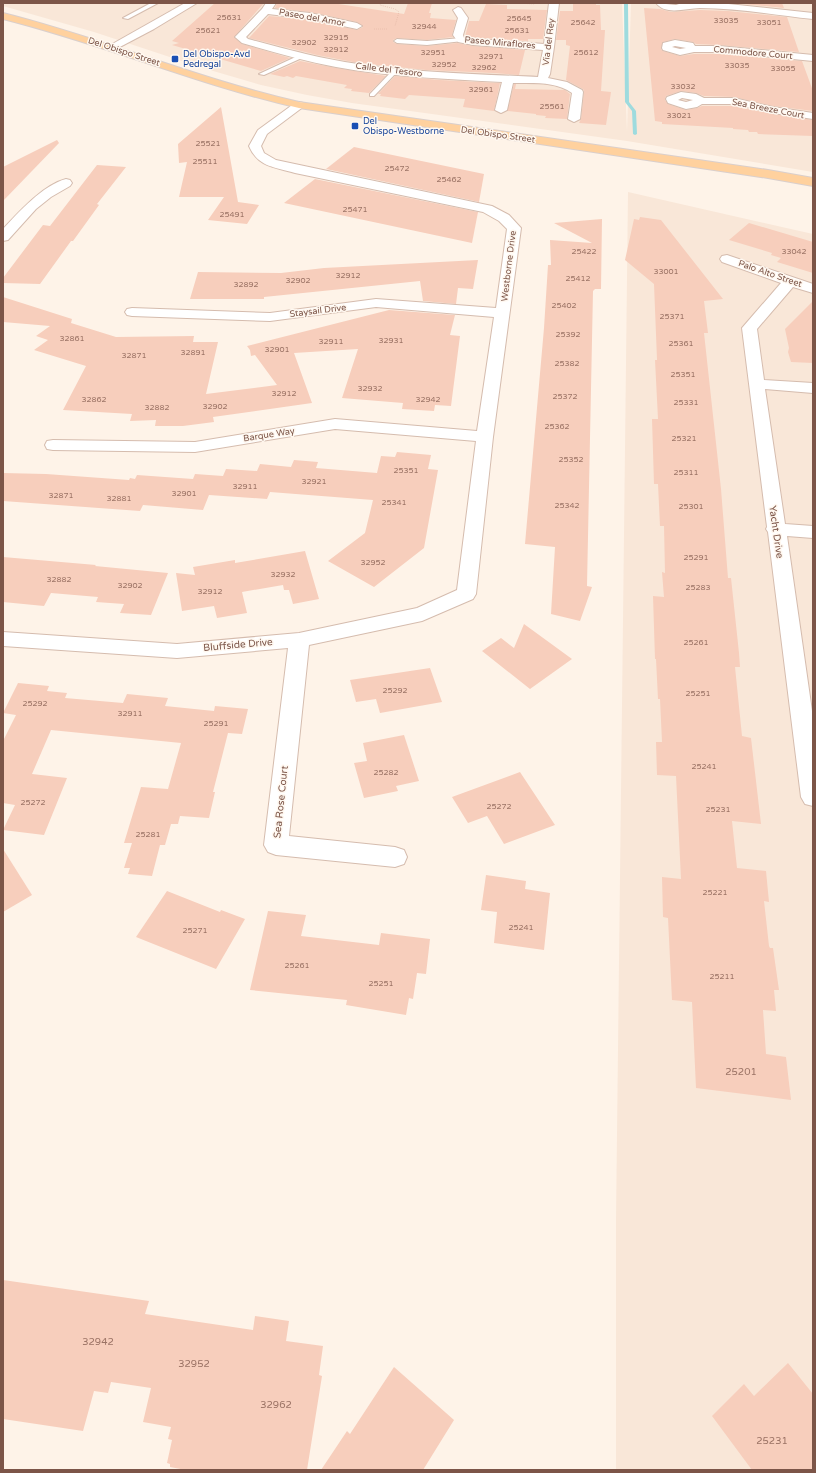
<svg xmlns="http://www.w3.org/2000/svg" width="816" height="1473" viewBox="0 0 816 1473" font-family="'Varela Round',sans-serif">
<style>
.residential{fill:#f9e7d8}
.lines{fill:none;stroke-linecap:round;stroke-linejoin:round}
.stream{fill:#9edbde;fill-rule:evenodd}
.building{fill:#f7cebc}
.service-casing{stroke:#d5bcae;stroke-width:2}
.minor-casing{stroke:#d5bcae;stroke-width:2}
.primary-casing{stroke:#dacfcc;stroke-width:2}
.path{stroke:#ddb09e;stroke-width:1;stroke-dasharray:0.5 1.5;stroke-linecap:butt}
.service{fill:#fff;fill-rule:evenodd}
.minor{fill:#fff;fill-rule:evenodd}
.primary{fill:#ffd19e;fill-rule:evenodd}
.transit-dot{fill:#1a4fb4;stroke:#fff8f0;stroke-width:1.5}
.labels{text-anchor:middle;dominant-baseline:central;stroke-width:3;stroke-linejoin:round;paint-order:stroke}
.number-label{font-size:8px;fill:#9b7365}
.far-street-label{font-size:9px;fill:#7c5548;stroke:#fff8f0}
.far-transit-label{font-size:9px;fill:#164399;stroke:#fff8f0;text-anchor:start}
.street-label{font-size:10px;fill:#7c5548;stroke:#fff8f0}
.near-number-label{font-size:10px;fill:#9b7365}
</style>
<rect width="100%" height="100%" fill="#fef3e8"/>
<!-- residential -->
<g class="residential">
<path d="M3,3H622L627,132L631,3H813V172L627,141L352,103L307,95L261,85L203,68L94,32L3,6Z"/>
<path d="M628,192L813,234V1470H616V1220Z"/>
</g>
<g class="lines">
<!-- stream -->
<path class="stream" d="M624,3H628L629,102L636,111L637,134L635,135L633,134L632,111L625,102Z"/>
</g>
<!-- building -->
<g class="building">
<path d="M215,3H264L234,37L242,44L290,58L261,71L172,45L179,43L172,41Z"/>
<path d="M277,3H332L404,14L408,3H432L429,13H431L430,18L456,20L452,35L453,37L427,40L397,38L393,40V42L397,44L427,46L457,43L473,46L525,50L519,75L493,73L426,70L358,63L317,55L249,38L269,16L310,20L357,30L363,27L357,22L310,12L275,8Z"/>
<path d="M573,3H596V5H600L601,30H605L601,91L611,92L606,125L579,123L581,119L584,91L583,89L566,80L570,46L566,45V40H556L560,11H573Z"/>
<path d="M733,3H782L784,8Z"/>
<path d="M486,4L507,5V9L547,10L543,39H528V41L465,37L469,21H479Z"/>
<path d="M644,8L660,9L671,12L700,10L728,11L787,17L799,52L719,45L696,44L693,42L675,39L663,42L661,49L663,51L680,56L694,54H719L802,61L813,91V111L773,106L734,97L704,96L696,93L681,91L666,96L665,100L668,104L686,110L697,108L702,106H734L773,114L813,120V136L758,134L757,132H749L748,130L733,129V128L662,124V122L655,121Z"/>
<path d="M300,61L336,68L386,76L369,93L351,91L352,89L344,88L347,85L296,76L293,78L287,76L284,77L270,74Z"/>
<path d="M395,76L440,80L500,83L494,111L463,107L465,99L409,95L405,99L380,96L381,94H378Z"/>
<path d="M514,84H516L515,89L565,90L570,94L567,119L545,118L546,116L536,115V114L507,111Z"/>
<path d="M221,107L238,202L259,205L247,224L208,220L224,197H179L187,162L179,163L178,144Z"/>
<path d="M57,140L59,143L3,201V167Z"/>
<path d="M354,147L484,174L479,202L326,169Z"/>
<path d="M97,165L126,167L97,204L99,205L73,241H71L40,284L3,283V278L43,225L50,226Z"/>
<path d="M315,179L478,212L472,243L284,203Z"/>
<path d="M640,217L661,220L723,299L704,301L708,333H704L721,489L728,578H731L739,653L740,667H735L742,736L751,738L761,824L732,821L737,868L766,871L769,902L764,901L769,946L770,948H773L779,990H774L776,1011L763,1010L766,1054L786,1057L791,1100L696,1088L692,1002L672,1000L668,918L663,917L662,877L681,879L676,776L657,775L656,742H662L660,699H658L656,659H655L653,596L664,597L662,572L665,573L664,526H660L658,484H654L652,419H658L655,360H657L656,334L654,284L625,260L634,219L639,220Z"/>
<path d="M602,219L601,289H595L593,291L587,586L592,587L580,621L551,614L555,547L525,544L544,328L548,265H551L550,240L592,243L554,223Z"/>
<path d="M749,223L813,242V273L777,262L781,258L771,255L772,253L729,240Z"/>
<path d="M478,260L473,289L458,288L456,304L423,301L420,281L264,297V299H190L198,272L281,273L324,268Z"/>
<path d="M3,297L72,319L71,323L116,337L194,336L193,342H218L206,394L277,385L255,355L251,356L250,350L247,346L389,310L455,315L450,335L460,336L451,406L435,405L434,411L402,409L403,403L342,398L358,349L294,353L312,403L213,417L214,422L183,426H155L156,420L130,421L132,414L63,410L86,366L34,350L48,340L36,336L50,326L3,322Z"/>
<path d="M813,301V363L791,362L788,352L789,348L785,329Z"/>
<path d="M397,452L431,455L428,469L438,470L424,548L374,587L328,561L365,533L373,500L270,492L267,499L209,495L203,510L143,505L140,511L3,501V473L46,474L129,480L130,478L135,479L137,475L193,479L195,474L223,476L226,469L257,471L260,464L291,467L294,460L318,462L316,468L377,473L381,456L395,457Z"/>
<path d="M305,551L319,599L293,604L289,590H284L283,585L242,592L247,613L217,618L214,606L182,611L176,573L195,575L193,567L235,560V563Z"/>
<path d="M3,557L96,565L95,566L168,573L151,615L120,613L124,604L96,602L98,597L51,593L44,606L3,602Z"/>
<path d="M524,624L572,659L530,689L482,651L501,638L514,648Z"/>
<path d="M430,668L442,702L380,713L376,699L356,702L350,680Z"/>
<path d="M18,683L49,686L47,691L67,693L65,698L123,703L127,694L168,698L165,706L214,711L215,706L248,709L242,734L228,733L213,792H215L209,818L180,816L178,824H171L165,845H160L152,876L128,874L130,868H124L132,843H124L141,787L168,789L181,743L51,730L32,774L67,778L44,835L3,830L15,805L3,803V741L16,715L3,713Z"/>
<path d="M404,735L419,781L396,786L398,791L364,798L354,763L367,761L363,743Z"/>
<path d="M520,772L555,825L504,844L487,816L468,823L452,797Z"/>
<path d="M3,849L32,895L3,912Z"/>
<path d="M486,875L526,881L525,889L550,893L544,950L494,943L497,912L481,910Z"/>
<path d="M167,891L220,912L221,910L245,919L216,969L136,937Z"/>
<path d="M268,911L306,915L301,936L379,945L381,933L430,939L426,974L417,973L413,999L409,998L406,1015L346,1005L347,1000L250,990Z"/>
<path d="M3,1280L149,1301L145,1314L253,1330L255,1316L289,1321L286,1341L323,1346L319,1375L322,1376L307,1470H186L170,1467V1464L167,1463L172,1440L168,1439L171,1427L143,1422L151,1388L111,1382L108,1393L94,1391L83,1431L3,1419Z"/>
<path d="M788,1363L813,1394V1470H752L712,1416L744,1384L754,1396Z"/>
<path d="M394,1367L454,1420L423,1470H321L347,1431L350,1434Z"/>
</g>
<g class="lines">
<defs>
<g id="service">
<path d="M151,3H158L128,19L123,18Z"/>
<path d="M461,38L463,39V41L427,45L397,43L394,41L397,39L427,41Z"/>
<path d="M302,54L305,56L304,57L264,75L259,74Z"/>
<path d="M393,70L398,71L374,96H370V94Z"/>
</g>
<g id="minor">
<path d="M185,3H197L154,29L116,49H108L107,47Z"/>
<path d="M266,3H276L272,9L310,13L357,23L362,26L357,29L310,19L268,14L246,37L248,39C285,49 321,59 358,64C418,73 478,74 538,77L543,50L473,45L458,42L453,35L458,18L453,10L458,7L461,8L468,18L463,35L464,38L544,44L549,3H559L554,47L550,74L548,78L567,82L582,90L583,92L580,119L574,122L568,119L572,93C556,81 532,83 513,83L507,110L501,113L495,110L502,82C447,79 391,77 336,67C304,61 273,52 242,43L235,37L262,9Z"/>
<path d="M656,3L676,5L679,4L678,3H719L813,13V19C776,15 737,8 700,8C686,8 666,16 656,3Z"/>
<path d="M675,40L693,43L695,46H719L813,55V61L719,52H694L680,55L663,50L662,48L663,43ZM675,46L686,48L680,49L672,47Z"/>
<path d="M681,92L696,94L704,98H734L773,107L813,113V119L773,113L734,104H702L697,107L686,109L668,103L666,99L667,97ZM682,98L693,100L686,102L678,100Z"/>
<path d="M299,102L303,103L304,105L303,107L267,134L261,146L264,153L276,160L492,206L509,215L521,228L493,437L476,594L473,599L422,621L309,645L289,836L395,847L404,850L407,857L404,864L395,867L276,855L268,852L264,845L288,648L177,658L3,646V632L177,644L299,633L417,608L457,590L476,441L335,429L195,452L53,450L47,449L45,445L47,441L53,440L195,442L335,419L477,431L494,317L376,307L270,321L132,316L127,315L125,312L127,309L132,308L270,313L376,299L496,308L507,229L499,221L483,212L295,173C274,167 258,167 249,146L258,130L295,103Z"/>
<path d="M66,179L70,180L72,183L70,186L51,197L36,209L8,240L3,241V229C19,212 43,185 66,179Z"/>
<path d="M727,255L813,284V293L793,287L757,329L764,380L813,383V393L765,389L785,524L813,526V538L787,536L813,718V806L805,804L801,797L768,532L766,529L767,527L742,328L781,283L722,262L720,259L722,256Z"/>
</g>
<path id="primary" d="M3,13C103,38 198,79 299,102L768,170L813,178V186L768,178L299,108C198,85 103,44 3,19Z"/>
</defs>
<!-- service casing -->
<use href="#service" class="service-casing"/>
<!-- minor casing -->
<use href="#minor" class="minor-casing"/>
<!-- primary casing -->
<use href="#primary" class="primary-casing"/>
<!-- path -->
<g class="path">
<path d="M381,3L380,5L395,9L399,12L395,26"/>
<path d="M517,3L535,4"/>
<path d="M374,29H387"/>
</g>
<!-- service -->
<use href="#service" class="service"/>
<!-- minor -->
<use href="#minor" class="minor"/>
<!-- primary -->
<use href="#primary" class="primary"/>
</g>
<!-- markers -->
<g class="transit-dot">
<rect x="171" y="55" width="8" height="8" rx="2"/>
<rect x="351" y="122" width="8" height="8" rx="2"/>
</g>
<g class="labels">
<!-- number labels -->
<g class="number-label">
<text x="229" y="17">25631</text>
<text x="519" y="18">25645</text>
<text x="726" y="20">33035</text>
<text x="583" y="22">25642</text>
<text x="769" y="22">33051</text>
<text x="424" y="26">32944</text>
<text x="208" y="30">25621</text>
<text x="517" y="30">25631</text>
<text x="336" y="37">32915</text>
<text x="304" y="42">32902</text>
<text x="336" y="49">32912</text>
<text x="433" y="52">32951</text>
<text x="586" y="52">25612</text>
<text x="491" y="56">32971</text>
<text x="444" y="64">32952</text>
<text x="737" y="65">33035</text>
<text x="484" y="67">32962</text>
<text x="783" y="68">33055</text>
<text x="683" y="86">33032</text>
<text x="481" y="89">32961</text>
<text x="552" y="106">25561</text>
<text x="679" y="115">33021</text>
<text x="208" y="143">25521</text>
<text x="205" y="161">25511</text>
<text x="397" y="168">25472</text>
<text x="449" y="179">25462</text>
<text x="355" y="209">25471</text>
<text x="232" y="214">25491</text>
<text x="584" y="251">25422</text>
<text x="794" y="251">33042</text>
<text x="666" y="271">33001</text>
<text x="348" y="275">32912</text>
<text x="578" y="278">25412</text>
<text x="298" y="280">32902</text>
<text x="246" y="284">32892</text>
<text x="564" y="305">25402</text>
<text x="672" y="316">25371</text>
<text x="568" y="334">25392</text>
<text x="72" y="338">32861</text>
<text x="391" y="340">32931</text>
<text x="331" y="341">32911</text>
<text x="681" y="343">25361</text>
<text x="277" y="349">32901</text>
<text x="193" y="352">32891</text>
<text x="134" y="355">32871</text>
<text x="567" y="363">25382</text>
<text x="683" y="374">25351</text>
<text x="370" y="388">32932</text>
<text x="284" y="393">32912</text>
<text x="565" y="396">25372</text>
<text x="94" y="399">32862</text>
<text x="428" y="399">32942</text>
<text x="686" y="402">25331</text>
<text x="215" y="406">32902</text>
<text x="157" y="407">32882</text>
<text x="557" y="426">25362</text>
<text x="684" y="438">25321</text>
<text x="571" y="459">25352</text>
<text x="406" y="470">25351</text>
<text x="686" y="472">25311</text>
<text x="314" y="481">32921</text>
<text x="245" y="486">32911</text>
<text x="184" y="493">32901</text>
<text x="61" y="495">32871</text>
<text x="119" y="498">32881</text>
<text x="394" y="502">25341</text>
<text x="567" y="505">25342</text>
<text x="691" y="506">25301</text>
<text x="696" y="557">25291</text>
<text x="373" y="562">32952</text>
<text x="283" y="574">32932</text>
<text x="59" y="579">32882</text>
<text x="130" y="585">32902</text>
<text x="698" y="587">25283</text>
<text x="210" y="591">32912</text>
<text x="696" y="642">25261</text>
<text x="395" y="690">25292</text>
<text x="698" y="693">25251</text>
<text x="35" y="703">25292</text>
<text x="130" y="713">32911</text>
<text x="216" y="723">25291</text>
<text x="704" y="766">25241</text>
<text x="386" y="772">25282</text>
<text x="33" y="802">25272</text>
<text x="499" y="806">25272</text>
<text x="718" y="809">25231</text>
<text x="148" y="834">25281</text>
<text x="715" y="892">25221</text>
<text x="521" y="927">25241</text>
<text x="195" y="930">25271</text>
<text x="297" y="965">25261</text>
<text x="722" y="976">25211</text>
<text x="381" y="983">25251</text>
</g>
<!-- far-street labels -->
<g class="far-street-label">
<text transform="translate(312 18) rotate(10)">Paseo del Amor</text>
<text transform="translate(549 42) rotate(-83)">Via del Rey</text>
<text transform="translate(500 43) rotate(5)">Paseo Miraflores</text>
<text transform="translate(124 52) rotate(18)">Del Obispo Street</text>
<text transform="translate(753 53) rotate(5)">Commodore Court</text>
<text transform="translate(389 70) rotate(7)">Calle del Tesoro</text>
<text transform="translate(768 109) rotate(11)">Sea Breeze Court</text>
<text transform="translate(498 135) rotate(8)">Del Obispo Street</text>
<text transform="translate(509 266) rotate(-83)">Westborne Drive</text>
<text transform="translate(770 274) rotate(19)">Palo Alto Street</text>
<text transform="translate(318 311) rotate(-7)">Staysail Drive</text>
<text transform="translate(269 435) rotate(-9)">Barque Way</text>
</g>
<!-- far-transit labels -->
<g class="far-transit-label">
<text x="183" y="54">Del Obispo-Avd<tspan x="183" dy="10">Pedregal</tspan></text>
<text x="363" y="121">Del<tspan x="363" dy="10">Obispo-Westborne</tspan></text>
</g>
<!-- street labels -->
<g class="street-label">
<text transform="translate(776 532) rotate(82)">Yacht Drive</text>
<text transform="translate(238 645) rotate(-5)">Bluffside Drive</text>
<text transform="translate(281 802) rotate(-84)">Sea Rose Court</text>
</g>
<!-- near-number labels -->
<g class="near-number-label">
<text x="741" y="1072">25201</text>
<text x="98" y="1342">32942</text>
<text x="194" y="1364">32952</text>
<text x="276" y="1405">32962</text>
<text x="772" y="1441">25231</text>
</g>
</g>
<!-- border -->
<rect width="816" height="1473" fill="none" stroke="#7c5548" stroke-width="8"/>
</svg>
